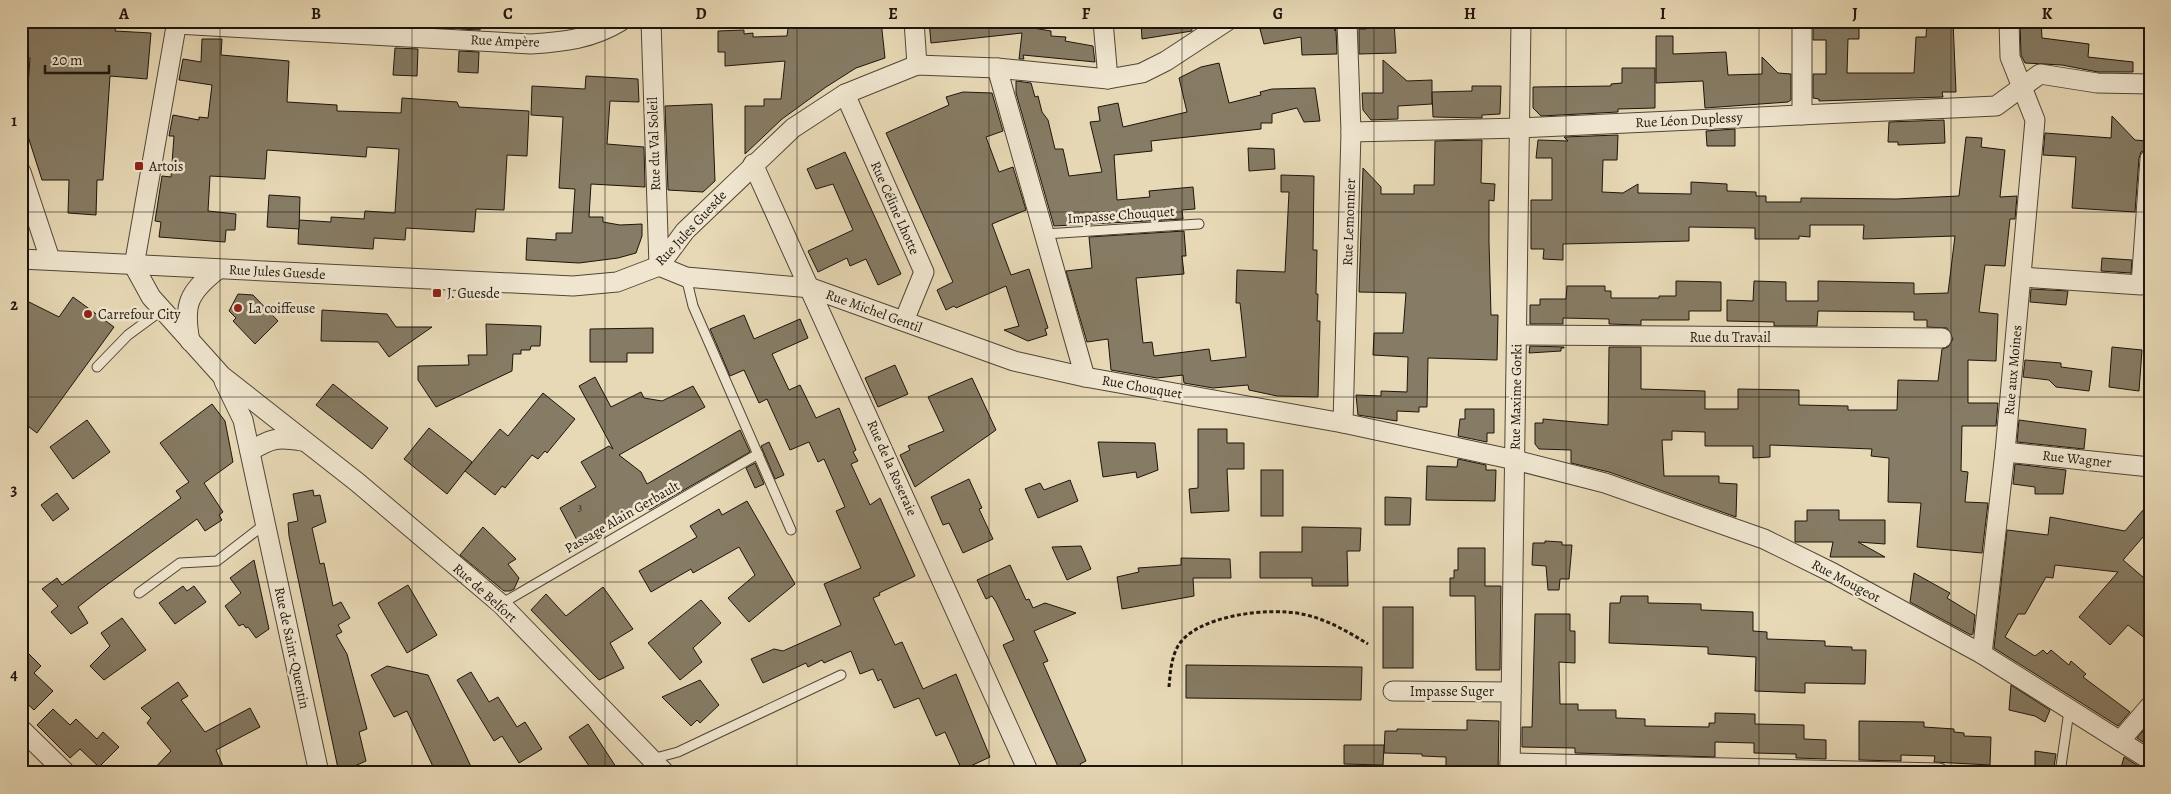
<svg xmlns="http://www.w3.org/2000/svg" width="2171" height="794" viewBox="0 0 2171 794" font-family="Alegreya,serif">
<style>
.building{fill:#867b64;stroke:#1c150c}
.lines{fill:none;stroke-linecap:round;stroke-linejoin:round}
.service-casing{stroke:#4f4636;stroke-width:11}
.minor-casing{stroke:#4f4636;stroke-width:21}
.path{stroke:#1c150c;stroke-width:3;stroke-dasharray:4 2.5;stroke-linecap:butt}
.service{stroke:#f0e6d0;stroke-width:9}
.minor{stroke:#f0e6d0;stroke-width:19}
.grid{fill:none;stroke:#1c150c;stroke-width:1;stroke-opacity:0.55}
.poi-dot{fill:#8f2418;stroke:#f0e6d0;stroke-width:2}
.labels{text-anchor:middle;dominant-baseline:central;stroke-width:5;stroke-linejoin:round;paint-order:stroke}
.number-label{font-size:11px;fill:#362e22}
.street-label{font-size:14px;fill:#1c150c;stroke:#f0e6d0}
.poi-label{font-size:14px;fill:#1c150c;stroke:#f0e6d0;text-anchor:start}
.neatline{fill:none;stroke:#1c150c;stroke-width:2}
.grid-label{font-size:16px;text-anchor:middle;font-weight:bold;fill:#1c150c}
</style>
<rect width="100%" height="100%" fill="#e8d9b6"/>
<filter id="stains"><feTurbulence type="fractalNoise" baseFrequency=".004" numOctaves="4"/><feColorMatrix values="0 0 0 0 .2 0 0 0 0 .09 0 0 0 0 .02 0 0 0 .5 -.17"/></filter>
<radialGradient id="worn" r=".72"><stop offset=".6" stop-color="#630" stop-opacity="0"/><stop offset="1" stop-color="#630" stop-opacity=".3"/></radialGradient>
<!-- building -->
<g class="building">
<path d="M21,21H97V23L116,24L115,31L151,33L147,79L110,76L103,180H97L96,215L68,213L69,180H42L25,127L30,58L21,59Z"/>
<path d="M396,21H419V26L396,25Z"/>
<path d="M461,21H481L480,30L460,29Z"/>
<path d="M789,21H881L885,58L856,68L826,87L782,119L745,154V106H764V99H781L785,61L725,66V52H718V31L744,30V34L753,33V37L787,36Z"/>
<path d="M929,21H1026L1027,27L1051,31V36L1066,37L1065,41L1093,46L1095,62L1023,55L1024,59H1019L1022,33L931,43Z"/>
<path d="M1141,21H1191L1192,31L1142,39Z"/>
<path d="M1291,21H1336V30H1334H1336L1337,54L1302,55L1301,37L1264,44L1260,29Z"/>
<path d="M1366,21H1394L1396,53L1359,54V29H1366Z"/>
<path d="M1813,21H1859V39H1848L1847,73H1914L1916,37H1926L1927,21H1953L1956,92H1942L1943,97L1819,101V99L1813,98V74H1826V40H1813Z"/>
<path d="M2020,21H2041L2042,38L2089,44L2088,57L2133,62V72H2098L2062,65L2025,63L2021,55Z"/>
<path d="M1656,36H1673V54L1726,52L1728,75L1762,74V57L1778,73L1791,74V100L1788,102L1705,108L1703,81L1656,83Z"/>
<path d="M202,39H222L221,55L289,61L287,102L337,105V111L401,113L402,98L457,102L459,107L529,111L527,156L507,155L504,210L476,209L474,232L406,228L405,240L374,238L373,249L298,244L299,220L331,222V217L364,219L365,211L395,213L399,149L367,147L366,157L267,150L265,179L210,176L208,211L236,214L235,230H226L225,242L159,237L161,222L155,221L162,176L171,177L174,136H169L173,115L199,120V117L208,118L212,85L179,80L183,59L201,62Z"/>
<path d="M395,48L418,49L417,76L393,75Z"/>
<path d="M459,51L479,52L478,73L458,72Z"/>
<path d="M1383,60L1407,81L1432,80V104L1398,106V119L1371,120L1363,110L1362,93H1383Z"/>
<path d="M1219,63L1229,103L1261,95L1260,92L1272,89L1315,88L1320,121L1304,122L1297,108L1272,114V123H1261V129L1151,141L1152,151L1114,155L1117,200L1150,197L1149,191L1193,187L1195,209L1182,210L1183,219L1054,226L1016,93V81L1031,83L1035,97L1038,96L1042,112L1048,120L1055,149H1063L1069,176L1102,172L1090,122L1100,121L1098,107L1118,103L1123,127L1187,112L1179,78L1201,67Z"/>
<path d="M1622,68H1655V108L1618,109V112L1541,116L1533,108V87L1611,86V84L1622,83Z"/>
<path d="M586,76L638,79L639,102L610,101L607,144L644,147L645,187L591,184L589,217H603V222L620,225L642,224V236L636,253L618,258L579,263L526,260L527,238L556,240V233H572L575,189L559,188L563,117L531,115L532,86L585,89Z"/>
<path d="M1472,86H1501L1500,114L1482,115V118L1433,117L1432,92L1472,91Z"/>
<path d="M963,92L992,93L1003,131L986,137L999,172L1013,167L1026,210L992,224L1011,275L1029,269L1048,328L1045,329L1047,335L1028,341L1004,330L1019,326L1006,286L956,308L954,306L946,310L937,290L953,282L886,133L949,105L946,97Z"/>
<path d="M712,104L715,181L703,192L668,190L665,106Z"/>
<path d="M2112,116L2135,140L2147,141V149L2141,152L2139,158L2135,212L2072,208L2076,157L2043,155L2045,133L2111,138Z"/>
<path d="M1944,120L1945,143L1898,145V142H1888L1889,122Z"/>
<path d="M1735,129V146H1707L1706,131Z"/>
<path d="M1618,135L1617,160H1603L1602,192L1623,193L1638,184V193L1691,194V182L1727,184V191L1756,192V196H1766V202H1801V198L1896,199L1959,196L1966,137L1982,138L1981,147L2005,150L2000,197L2017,196L2015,219H2010L2005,266L1985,265L1979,312L1998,314L1996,361L1968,360V403H1998L1996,426H1962L1961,471L1968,472L1965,502L1988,503L1982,553L1917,547L1921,503L1888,502L1889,458L1871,456L1872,449L1770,445V457L1753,458V446H1705V432L1672,431V440H1662L1664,476H1719V483L1737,484L1736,517L1609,472L1571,463V450L1539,449L1535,444V423H1543V419L1608,425L1609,347H1641V389L1705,391V409H1738V389L1799,390V405L1848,406V410H1897L1898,380L1938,381L1942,349L1948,347L1953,339L1947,328L1927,327V320H1914V312L1818,311L1817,326H1774V322L1727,321V300L1753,301L1754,281L1786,282V301H1818V281L1914,283V294L1948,293L1955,236L1863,239L1864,225H1810V237L1799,236V239H1755V228L1689,227V241L1563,244V260L1543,259L1544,249H1531V200H1552V158H1536L1538,140L1568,141L1564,137Z"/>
<path d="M1482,140L1481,183L1495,184L1494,201L1489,200V242L1491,315H1498L1497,360L1428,358L1427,407H1419V412L1397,411V421L1358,415L1356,395L1381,396V391L1407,392L1408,357L1373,355L1374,333H1403L1406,293L1359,292L1363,168L1381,187V194H1414V185H1434L1435,141Z"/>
<path d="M1248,148L1274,149L1275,169L1249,171Z"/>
<path d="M845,152L901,274L878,285L866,259L850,266L847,258L818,272L808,251L853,230L833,184L816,189L807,169Z"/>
<path d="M1281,175L1314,176L1313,250H1317L1316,294H1318L1317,321H1320L1318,397L1277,396L1249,390L1248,385L1213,388L1184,383L1183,375L1157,378L1111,370L1108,339L1087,342L1066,271L1092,268L1089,237L1184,231L1186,256H1182L1184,274L1136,278L1143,343L1152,342L1154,356L1209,349L1211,361L1246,357L1240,303H1236L1237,270L1285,272L1289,192H1281Z"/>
<path d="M269,195L300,197L299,229L267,227Z"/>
<path d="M2102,258L2132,260L2131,273L2101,271Z"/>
<path d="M1676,281L1721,282V311H1689V320H1641V325L1609,324V319L1563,318V324H1530V305H1540V299H1566L1567,286H1605V291H1611V298H1659V296H1676Z"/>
<path d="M2031,289L2068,291L2066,305L2030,302Z"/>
<path d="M238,294L253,295L278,321L255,344L233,321L236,318L229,311Z"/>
<path d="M73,297L114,327L37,433L21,421V298L59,317Z"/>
<path d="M322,310L387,314L396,327H432L389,357L378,342L321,341Z"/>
<path d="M744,315L754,339L800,319L808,338L772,354L789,390L800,385L816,418L839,408L856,450L853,452L858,461L851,464L870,505L880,498L915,576L879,593L880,595L873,598L895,645L902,642L923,689L956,674L990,757L962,770L945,732L936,736L919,698L894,708L881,679L878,681L873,669L860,674L851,651L824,663L822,660L808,667L806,663L763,683L751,659L774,649L783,651L841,625L824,584L861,568L836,511L845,507L824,459L818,462L809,442L790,450L767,399L759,403L744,370L730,376L710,329Z"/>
<path d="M486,324L541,326L540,346H531L530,350H521V354H513L512,371L436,407L418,380V366L469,365L468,355H487Z"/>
<path d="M653,328V353H627V362H590V329Z"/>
<path d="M1530,346L1564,347V348H1561V351L1529,353Z"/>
<path d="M2112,347L2142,350L2139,391L2109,387Z"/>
<path d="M2025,360L2061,363V367L2092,371L2089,391L2056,387L2049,380L2023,377Z"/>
<path d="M895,365L908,394L878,407L865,378Z"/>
<path d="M595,377L611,407L641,392L644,398L662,401L693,386L705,407L619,455L641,472L647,484L740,430L750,452L649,510L646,506L586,541L584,538L578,542L560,508L596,487L581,462L609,446L613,449L579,386Z"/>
<path d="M972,378L996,430L915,487L900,455L910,450L908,446L944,431L928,397Z"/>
<path d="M333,384L388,428L372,449L316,405Z"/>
<path d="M543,393L575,419L547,453L545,451L538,459L532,455L505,488L502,486L495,495L465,471L500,429L508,436Z"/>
<path d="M212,404L225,421L233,462L204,483L223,512L219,515L222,520L205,531L197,519L101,589L78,607L88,623L71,634L51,612L58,606L42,589L57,578L62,585L181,498L176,491L189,482L160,443Z"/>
<path d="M1465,409H1494V433H1487V442L1458,436L1460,419H1465Z"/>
<path d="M87,420L110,452L73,479L50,447Z"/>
<path d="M2019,420L2086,429L2084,449L2017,442Z"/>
<path d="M429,428L472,462L447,494L404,459Z"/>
<path d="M1198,429H1227V443H1244V469H1227L1229,511L1191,513L1189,489L1198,488Z"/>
<path d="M769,442L784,475L775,479L761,446Z"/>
<path d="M1098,442L1155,443L1158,470L1137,478L1136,472L1103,477Z"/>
<path d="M1458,459L1486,465V470H1496L1495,501L1426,500L1427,466L1457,467Z"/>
<path d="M755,463L764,484L755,488L746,468Z"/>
<path d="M2015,464L2066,470L2063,494H2035V487L2013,484Z"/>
<rect x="1261" y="470" width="22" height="46"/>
<path d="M969,479L982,508L979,509L993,539L963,553L949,523L943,525L931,497Z"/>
<path d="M1070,480L1078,501L1038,518L1025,489L1040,483L1044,490Z"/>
<path d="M313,490L314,496L320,495L326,522L312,528L320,564L324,563L333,606L341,602L350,618L338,625L342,632L336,635L347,654L367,729L359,732L366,761L339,773L289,536L288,523L298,521L293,494Z"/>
<path d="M57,493L69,509L53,521L41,505Z"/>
<path d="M1385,497L1411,498L1410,525H1385Z"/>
<path d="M747,501L795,584L749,622L728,598L755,575L739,547L693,573L691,569L651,592L639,571L697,537L690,526L719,509L722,515Z"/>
<path d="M2150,502V529L2123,560L2150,583V642L2128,625L2110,645L2079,617L2118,572L2055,565L2053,578L2046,577L2025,614H2018L2005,637L2035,656L2043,650L2047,654L2051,650L2069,665L2071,661L2086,674L2083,677L2130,712L2118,726L1994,648L2007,530L2048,535L2050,517L2125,531Z"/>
<path d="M1807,510H1839V520H1885V544L1858,542L1885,557H1830L1833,542H1795V521H1807Z"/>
<path d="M483,527L516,559L508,564L519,578L514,589L510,591H504L460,555Z"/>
<path d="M1302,527L1361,528L1360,551H1347L1348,586H1312V578H1260V552H1302Z"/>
<path d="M1545,541L1562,542V545H1572L1569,579H1560L1559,590H1548L1546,566L1532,565L1533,543H1545Z"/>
<path d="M1081,546L1091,569L1067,580L1052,547Z"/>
<path d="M1458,548H1485V586H1501L1500,670H1476L1475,596H1450V578H1454V570H1458Z"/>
<path d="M1181,558L1230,559L1231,578H1193L1194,596L1122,609L1117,577L1139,572L1138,568L1181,565Z"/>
<path d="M254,560L269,629L256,638L248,627L246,628L243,624L239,626L225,606L241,593L230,578Z"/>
<path d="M1010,565L1026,600L1029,599L1033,608L1045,603L1076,613L1034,631L1048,661L1043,663L1086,761L1080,764L1084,773H1061L1003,645L1014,640L996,602L992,596L986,599L977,580Z"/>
<path d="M1914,573L1950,593L1947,598L1975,615L1973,634L1971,635L1910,602Z"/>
<path d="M408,585L437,635L407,653L378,603Z"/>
<path d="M183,586L187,591L194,586L206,602L175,624L159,603Z"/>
<path d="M603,587L633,629L610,643L624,668L599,680L531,610L546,594L566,616Z"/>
<path d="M1621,596H1648V603L1701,604V610L1753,612V631L1767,632V639L1825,641V646L1852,647V650H1866L1865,684L1805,683V693L1755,691L1756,657L1708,654V647L1609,643L1610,603H1620Z"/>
<path d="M701,600L721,623L693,648L702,662L680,680L648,643Z"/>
<rect x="1383" y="607" width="30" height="61"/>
<path d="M1535,614H1570V631H1575V663L1559,662L1560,704H1578V710H1616V718L1645,719V726L1709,727V723H1715V713L1755,714V724L1804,725V739L1826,740V759L1796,758V754L1754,753V743L1715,742V757L1575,753V748L1522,747V727H1532Z"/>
<path d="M122,618L146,650L104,680L90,666L110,646L101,633Z"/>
<path d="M21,646L41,666L34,673L53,691L34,710L21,698Z"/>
<path d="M1186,665L1362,667L1361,700L1186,698Z"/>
<path d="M387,666L428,675L474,773H436L407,711L394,717L371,675Z"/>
<path d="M471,672L489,702L498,697L517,727L525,722L542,749L519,763L502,736L494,741L457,680Z"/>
<path d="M700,680L719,705L700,723L697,720L691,726L662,697Z"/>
<path d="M178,682L188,696L181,700L205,732L250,708L260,727L216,750L226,773H150L171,751L147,723L151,718L141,708Z"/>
<path d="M2011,685L2050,710L2045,722L2035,716L2009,710Z"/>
<path d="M53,709L70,725L76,719L97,739L103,732L119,747L99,767L80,749L70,758L37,725Z"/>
<path d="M1467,720L1499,721L1498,773L1446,772V757L1422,756V754L1384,753L1385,731H1397V729L1467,730Z"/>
<path d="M1859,721L1924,722V727L1954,729V732L1964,733V736L1991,737L1990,765L1934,762L1935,756L1901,755V761L1859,760Z"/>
<path d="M588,724L620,773H594L569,737Z"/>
<path d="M2148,725L2150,739L2148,745L2137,738Z"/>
<path d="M1344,745H1384L1383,765L1344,764Z"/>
<path d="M2035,751L2056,754L2053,773H2035Z"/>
<path d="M2124,757L2140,767L2138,773H2129L2121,768Z"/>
</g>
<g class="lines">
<defs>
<g id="service">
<path d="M1045,234L1199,224"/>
<path d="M686,277L693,306L791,530"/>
<path d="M97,367L128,335L162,310"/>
<path d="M139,593L180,563L217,561L265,524"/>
<path d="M501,604L758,454"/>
<path d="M652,759L678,752L841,675"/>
<path d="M2060,773L2069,711"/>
</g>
<g id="minor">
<path d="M651,21L659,266"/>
<path d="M914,21L917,65"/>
<path d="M1103,21L1108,79"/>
<path d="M176,24L531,44C563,42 592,39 621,21"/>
<path d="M997,68L1085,377"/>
<path d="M845,94L924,272L904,321"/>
<path d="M1802,115V21"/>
<path d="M1351,132L1521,128L1996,106L2040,74L2097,83L2150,84"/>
<path d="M753,164L1029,773"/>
<path d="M21,172L50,259"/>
<path d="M21,259L573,286L617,282L659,266L685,231L793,128L845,94L917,65L997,68L1108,79L1142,73L1166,61L1227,21"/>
<path d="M134,266L151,297L222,376L357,482L501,604L665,773"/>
<path d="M134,266L177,21"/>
<path d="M659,266L686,277L811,288L1014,361L1085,377L1343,423L1515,460L1605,483L1764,539L1833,573L1982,654L2150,760"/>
<path d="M2022,277L2141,285L2150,159"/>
<path d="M1517,335L1942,338"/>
<path d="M190,341C183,305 188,293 217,270"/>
<path d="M224,381L243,420L319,773"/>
<path d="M1343,423L1351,132L1347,21"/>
<path d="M250,451C272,438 277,437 302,441"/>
<path d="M2005,452L2150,467"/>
<path d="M1982,654L2005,452L2035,120L2010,57L2009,21"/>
<path d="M1393,691L1511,692"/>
<path d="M21,729L66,773"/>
<path d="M2120,741L2150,706"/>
<path d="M1510,763L1939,773"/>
<path d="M1510,773L1521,21"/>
</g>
</defs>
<!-- service casing -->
<use href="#service" class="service-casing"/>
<!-- minor casing -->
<use href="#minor" class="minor-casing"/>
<!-- path -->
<path class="path" d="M1169,687C1170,675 1171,658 1178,646C1196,615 1270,607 1302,614C1326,619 1347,631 1368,644"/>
<!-- service -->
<use href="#service" class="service"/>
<!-- minor -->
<use href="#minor" class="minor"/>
</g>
<!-- grid -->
<path class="grid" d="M220,21V773M412,21V773M605,21V773M797,21V773M989,21V773M1182,21V773M1374,21V773M1566,21V773M1759,21V773M1951,21V773M21,212H2150M21,397H2150M21,582H2150"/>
<!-- markers -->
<g class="poi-dot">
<rect x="134" y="161" width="10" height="10" rx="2.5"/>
<rect x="432" y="288" width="10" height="10" rx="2.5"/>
<circle cx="238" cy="308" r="5"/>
<circle cx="88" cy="314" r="5"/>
</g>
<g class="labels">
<!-- number labels -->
<g class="number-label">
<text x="580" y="507">3</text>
</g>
<!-- street labels -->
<g class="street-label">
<text transform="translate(505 41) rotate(2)">Rue Ampère</text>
<text transform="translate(1689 120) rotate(-3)">Rue Léon Duplessy</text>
<text transform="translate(654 144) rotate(-92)">Rue du Val Soleil</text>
<text transform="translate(895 208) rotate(66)">Rue Céline Lhotte</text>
<text transform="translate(1121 215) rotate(-4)">Impasse Chouquet</text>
<text transform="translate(1349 222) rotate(-88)">Rue Lemonnier</text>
<text transform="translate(691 228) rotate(-47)">Rue Jules Guesde</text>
<text transform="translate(277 272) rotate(3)">Rue Jules Guesde</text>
<text transform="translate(874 311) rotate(20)">Rue Michel Gentil</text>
<text x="1730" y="337">Rue du Travail</text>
<text transform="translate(2013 370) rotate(-85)">Rue aux Moines</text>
<text transform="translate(1142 387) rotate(10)">Rue Chouquet</text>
<text transform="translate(1516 397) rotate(-89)">Rue Maxime Gorki</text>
<text transform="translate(2077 459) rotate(6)">Rue Wagner</text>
<text transform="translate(892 468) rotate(66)">Rue de la Roseraie</text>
<text transform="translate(622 517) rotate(-30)">Passage Alain Gerbault</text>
<text transform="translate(1846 581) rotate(28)">Rue Mougeot</text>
<text transform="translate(485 593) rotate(42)">Rue de Belfort</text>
<text transform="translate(292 648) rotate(78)">Rue de Saint-Quentin</text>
<text x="1452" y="691">Impasse Suger</text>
</g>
<!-- poi labels -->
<g class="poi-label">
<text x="149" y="166">Artois</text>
<text x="447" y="293">J. Guesde</text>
<text x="248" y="308">La coiffeuse</text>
<text x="98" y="314">Carrefour City</text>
</g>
</g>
<!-- margin -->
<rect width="2171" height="794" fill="none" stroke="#e8d9b6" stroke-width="55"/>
<!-- scale -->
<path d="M45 65v8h64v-8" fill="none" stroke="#1c150c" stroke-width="2.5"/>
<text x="52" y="65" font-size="15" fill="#1c150c" stroke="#f0e6d0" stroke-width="4" paint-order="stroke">20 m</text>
<rect x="28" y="28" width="2116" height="738" class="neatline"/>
<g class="grid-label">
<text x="124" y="19">A</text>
<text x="316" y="19">B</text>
<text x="508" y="19">C</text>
<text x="701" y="19">D</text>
<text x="893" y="19">E</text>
<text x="1086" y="19">F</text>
<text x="1278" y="19">G</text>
<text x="1470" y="19">H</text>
<text x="1663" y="19">I</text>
<text x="1855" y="19">J</text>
<text x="2047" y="19">K</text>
<text x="14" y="126">1</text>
<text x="14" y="310">2</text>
<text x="14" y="495">3</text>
<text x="14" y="680">4</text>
</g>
<rect width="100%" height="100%" filter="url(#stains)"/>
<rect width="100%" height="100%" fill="url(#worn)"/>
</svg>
